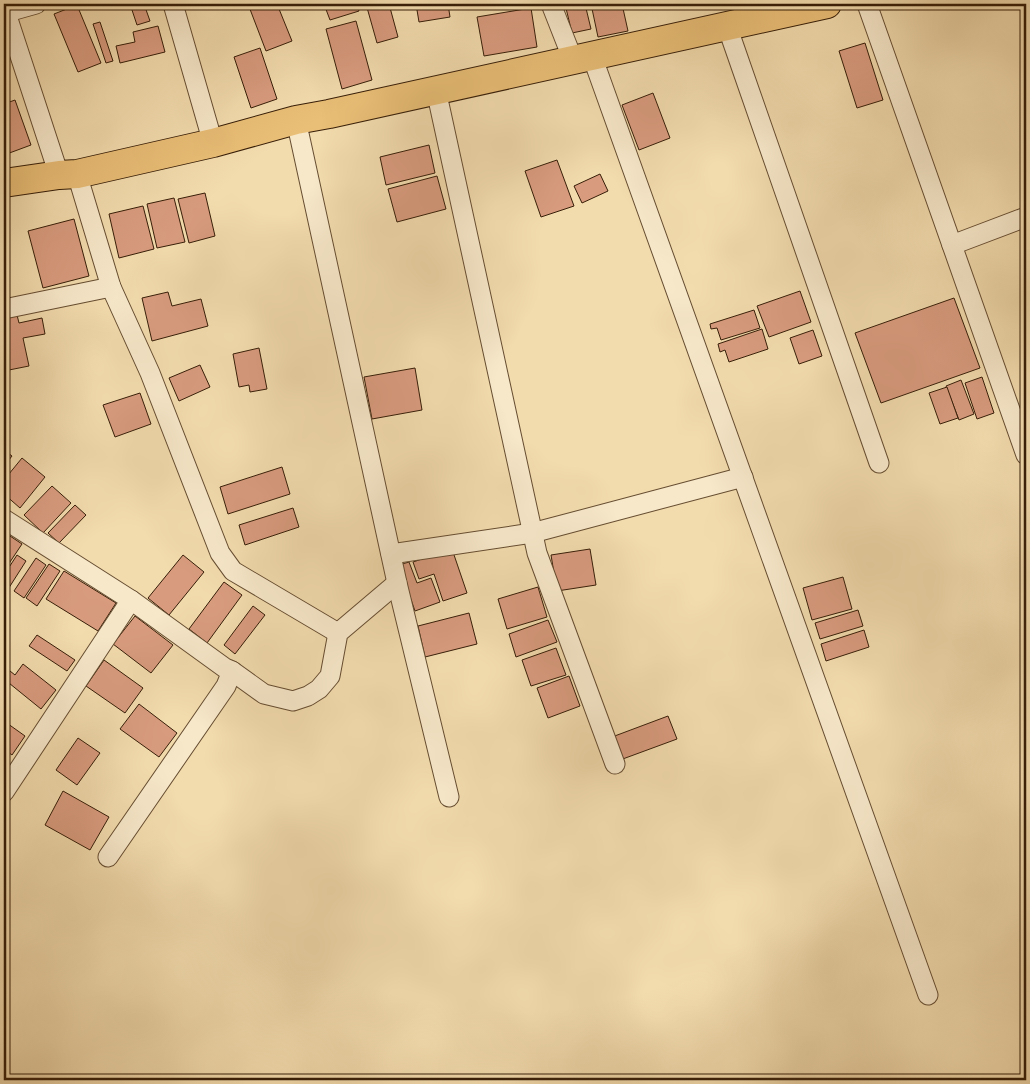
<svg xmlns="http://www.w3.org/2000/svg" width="1030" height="1084" viewBox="0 0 1030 1084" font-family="'Libre Caslon Text',serif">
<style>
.building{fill:#d89b7e;stroke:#371e08}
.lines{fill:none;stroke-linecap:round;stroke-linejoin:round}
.street-casing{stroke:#664d31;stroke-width:21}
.primary-casing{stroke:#371e08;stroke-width:30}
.street{stroke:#f7e8ca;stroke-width:19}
.primary{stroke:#e9be76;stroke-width:28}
</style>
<rect width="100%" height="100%" fill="#f2dbad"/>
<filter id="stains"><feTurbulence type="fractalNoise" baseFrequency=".004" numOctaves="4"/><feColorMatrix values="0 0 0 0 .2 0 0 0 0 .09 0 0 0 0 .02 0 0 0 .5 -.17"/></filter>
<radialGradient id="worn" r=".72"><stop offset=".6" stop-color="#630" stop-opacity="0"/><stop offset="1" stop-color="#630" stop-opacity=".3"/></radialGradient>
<!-- building -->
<g class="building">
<path d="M130,4H144L150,21L137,25Z"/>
<path d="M248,4H277L292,41L266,51Z"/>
<path d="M324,4H357L359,11L330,20Z"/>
<path d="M366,4H389L398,37L377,43Z"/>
<path d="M416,4H448L450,17L419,22Z"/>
<path d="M565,4H585L591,29L572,33Z"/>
<path d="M591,4H622L628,31L598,37Z"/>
<path d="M77,5L101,63L78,72L54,14Z"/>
<path d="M531,8L537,47L484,56L477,17Z"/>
<path d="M356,21L372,80L342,89L326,29Z"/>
<path d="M100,22L113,61L106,63L93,24Z"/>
<path d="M158,26L165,52L120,63L116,46L135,42L133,32Z"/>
<path d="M865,43L883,100L857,108L839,51Z"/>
<path d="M260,48L277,99L251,108L234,57Z"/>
<path d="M653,93L670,138L639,150L622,105Z"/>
<path d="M15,100L31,145L4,155V104Z"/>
<path d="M429,145L435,173L386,185L380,157Z"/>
<path d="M557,160L574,206L541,217L525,171Z"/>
<path d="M600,174L608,191L582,203L574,186Z"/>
<path d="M437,176L446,209L397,222L388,189Z"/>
<path d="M205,193L215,236L189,243L178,199Z"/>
<path d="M174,198L185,242L157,248L147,204Z"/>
<path d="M143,206L154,249L119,258L109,214Z"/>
<path d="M74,219L89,276L43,288L28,231Z"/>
<path d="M800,291L811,322L769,337L757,306Z"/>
<path d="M168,292L172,306L201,299L208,326L152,341L142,298Z"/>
<path d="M954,298L980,368L881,403L855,333Z"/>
<path d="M754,310L760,328L721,340L717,328L711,329L710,324Z"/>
<path d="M17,315L19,323L42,318L45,334L23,338L29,366L4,371V317Z"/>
<path d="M762,329L768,349L729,362L725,350L720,352L718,344Z"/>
<path d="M813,330L822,356L799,364L790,338Z"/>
<path d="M259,348L267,389L250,392L249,385L239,387L233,354Z"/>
<path d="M200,365L210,387L179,401L169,378Z"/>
<path d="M415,368L422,410L372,419L364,377Z"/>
<path d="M982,377L994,413L977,419L965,383Z"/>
<path d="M961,380L974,414L959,420L946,386Z"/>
<path d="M947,387L958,418L940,424L929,393Z"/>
<path d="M140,393L151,424L115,437L103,405Z"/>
<path d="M4,450L12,456L4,466Z"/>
<path d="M22,458L45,477L20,508L4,494V480Z"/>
<path d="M282,467L290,494L228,514L220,487Z"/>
<path d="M52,486L71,503L43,533L24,515Z"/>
<path d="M75,505L86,515L59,543L48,533Z"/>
<path d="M293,508L299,527L245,545L239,525Z"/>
<path d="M10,536L22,544L4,571V546Z"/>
<path d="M452,549L467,593L443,601L434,574L419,579L413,562Z"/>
<path d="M590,549L596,585L557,591L551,555Z"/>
<path d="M17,555L26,561L5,594L4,593V575Z"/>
<path d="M183,555L204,572L169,615L148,598Z"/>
<path d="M36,558L46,565L24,598L14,591Z"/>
<path d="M409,562L417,583L431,578L440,602L415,611L399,565Z"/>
<path d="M49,564L60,571L37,606L26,598Z"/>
<path d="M64,571L116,603L98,631L46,599Z"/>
<path d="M843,577L852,609L812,620L803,588Z"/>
<path d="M224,582L242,595L207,643L189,629Z"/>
<path d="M538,587L547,617L507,629L498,599Z"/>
<path d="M253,606L265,615L235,654L224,645Z"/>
<path d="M858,610L863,626L820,639L815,623Z"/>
<path d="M469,613L477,644L425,657L418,626Z"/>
<path d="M135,616L173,645L151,673L113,644Z"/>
<path d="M548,620L557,642L516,657L509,634Z"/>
<path d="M864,630L869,647L826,661L821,644Z"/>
<path d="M37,635L75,660L67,671L29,646Z"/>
<path d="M556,648L566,675L531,686L522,660Z"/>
<path d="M104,660L143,688L125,713L86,686Z"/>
<path d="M23,664L56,690L41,709L4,679L10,671L15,675Z"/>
<path d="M569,676L580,706L548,718L537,688Z"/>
<path d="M139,704L177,733L159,757L120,729Z"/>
<path d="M668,716L677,739L620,760L612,737Z"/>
<path d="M4,721L25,736L12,755L4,749Z"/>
<path d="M78,738L100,753L77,785L56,770Z"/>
<path d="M63,791L109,817L90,850L45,825Z"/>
</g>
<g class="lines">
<defs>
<g id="street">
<path d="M173,4L213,143"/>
<path d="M551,4L573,60"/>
<path d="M867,4L1026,455"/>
<path d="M4,13L36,4"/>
<path d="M6,13L59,175"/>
<path d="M727,26L879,463"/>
<path d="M592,56L928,995"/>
<path d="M436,90L537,553L615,764"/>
<path d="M296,120L397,583L449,797"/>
<path d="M77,174L111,287L150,373L220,553L233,571L338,633"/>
<path d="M952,245L1026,217"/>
<path d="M4,309L111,287"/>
<path d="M4,519L131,600L225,668L232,671L226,686L108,857"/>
<path d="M391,554L532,533L743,477"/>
<path d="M232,671L264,694L293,701L308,696L319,689L330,676L338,633L397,583"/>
<path d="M4,792L131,600"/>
</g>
<path id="primary" d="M4,183L59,175L77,174L213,143L296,120L329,114L827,4"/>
</defs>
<!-- street casing -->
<use href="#street" class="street-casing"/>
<!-- primary casing -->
<use href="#primary" class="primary-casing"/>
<!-- street -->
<use href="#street" class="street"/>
<!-- primary -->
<use href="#primary" class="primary"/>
</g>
<!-- margin -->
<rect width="1030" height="1084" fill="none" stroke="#f2dbad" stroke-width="20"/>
<rect x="5" y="5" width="1020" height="1074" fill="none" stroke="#371e08" stroke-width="2.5"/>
<rect x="10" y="10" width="1010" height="1064" fill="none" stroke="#371e08"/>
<rect width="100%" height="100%" filter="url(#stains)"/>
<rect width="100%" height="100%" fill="url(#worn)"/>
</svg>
